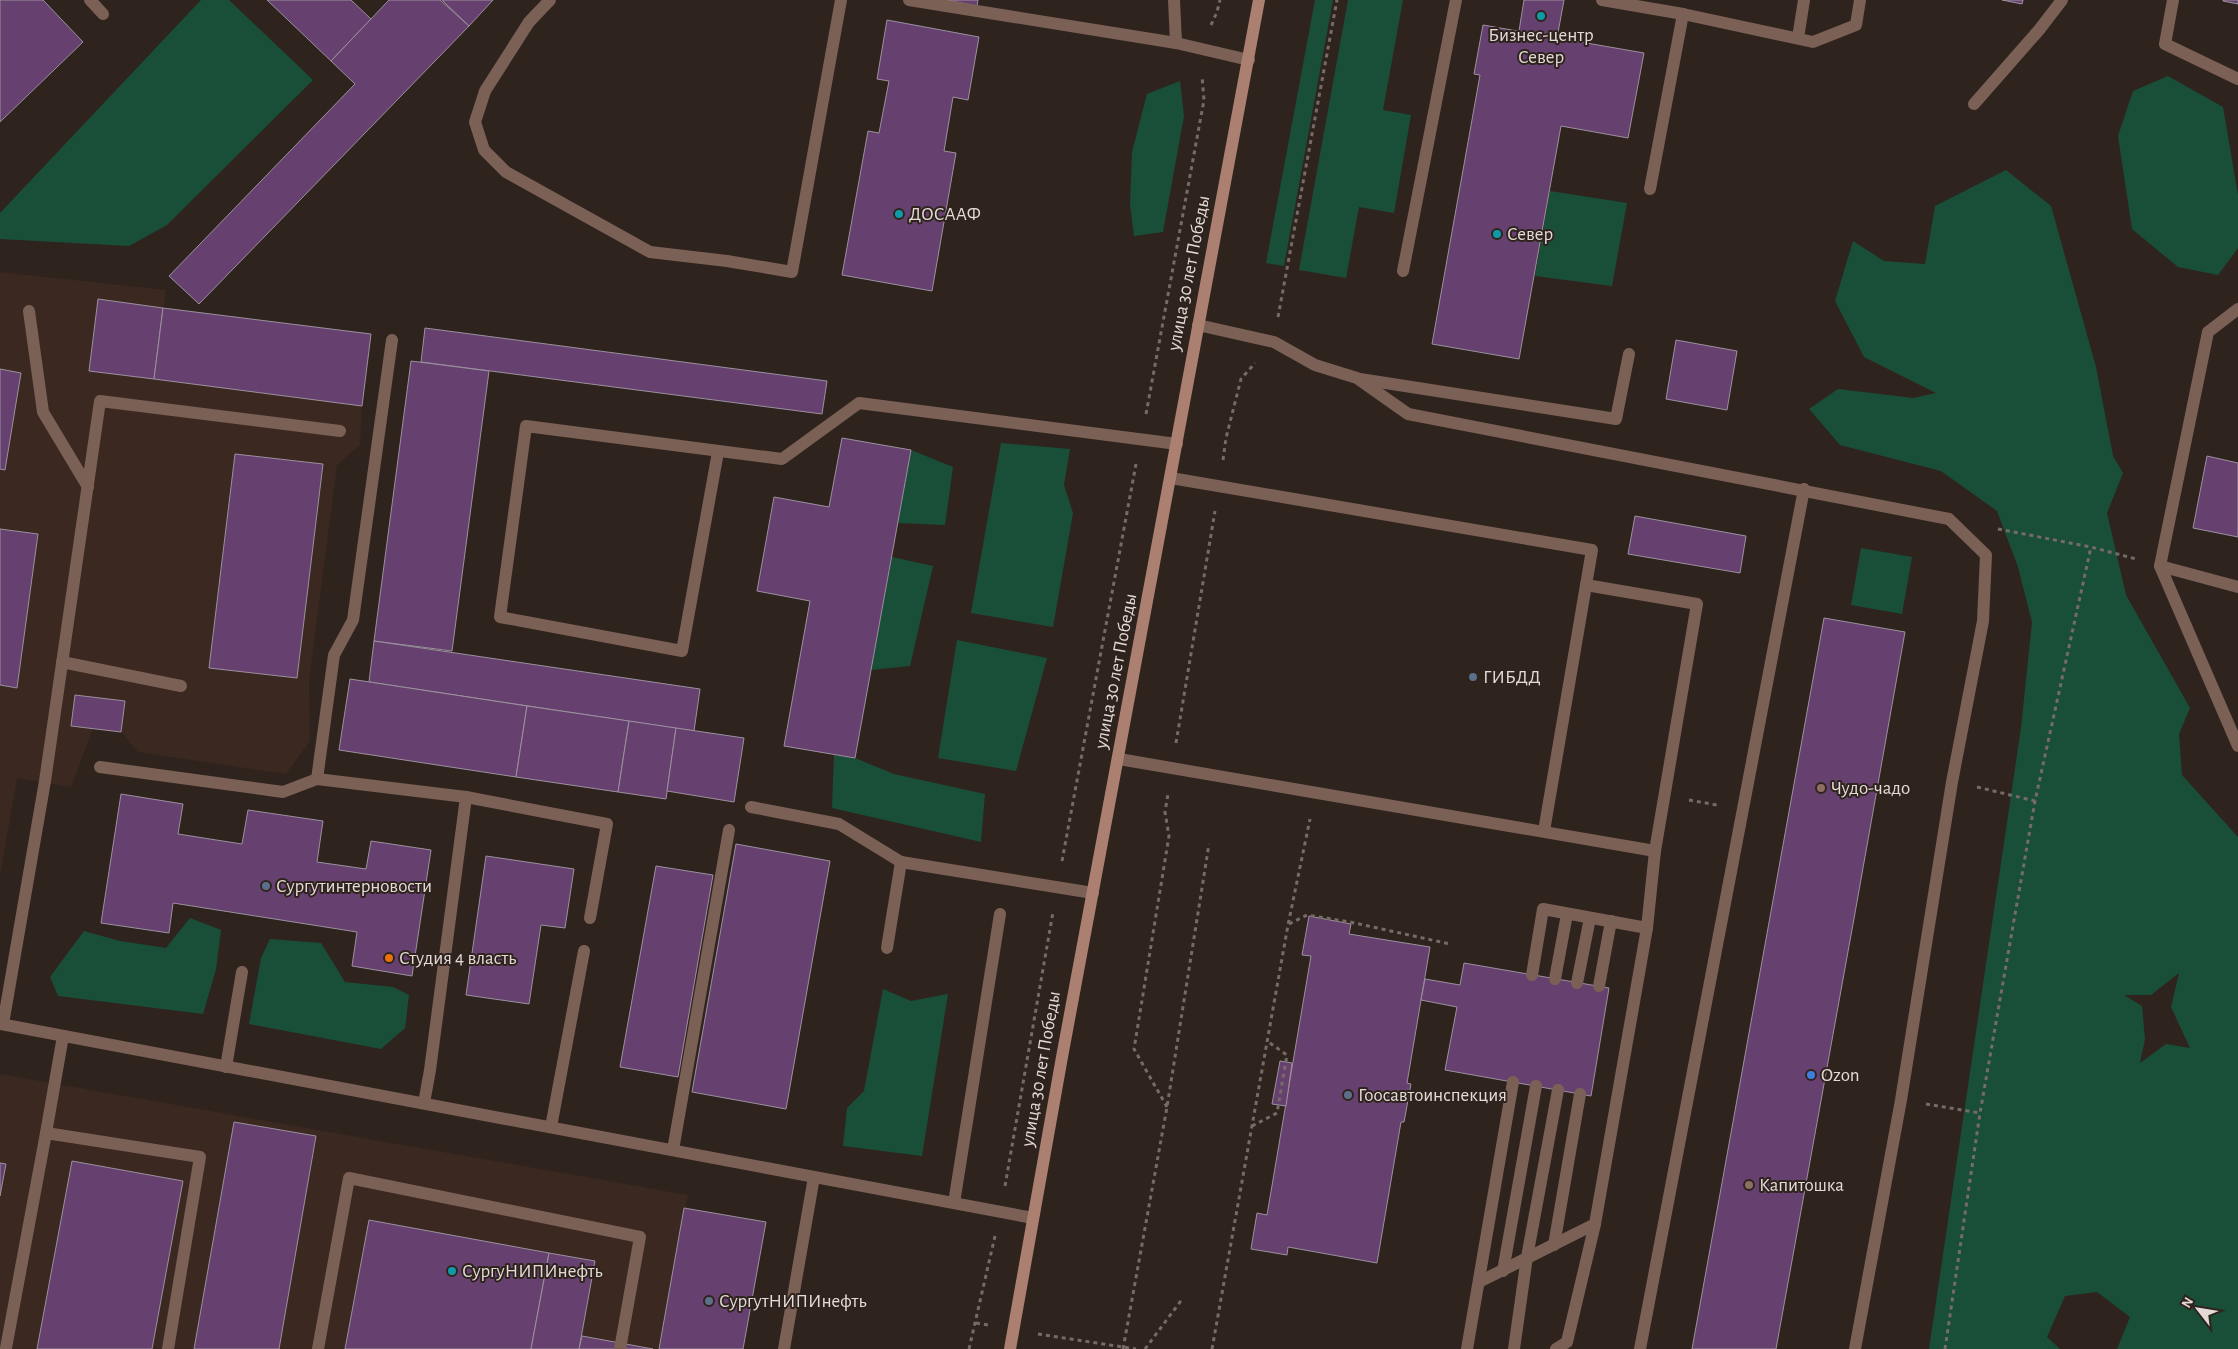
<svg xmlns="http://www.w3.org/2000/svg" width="2238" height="1349" viewBox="0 0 2238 1349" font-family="'Alegreya Sans',sans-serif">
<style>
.built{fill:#3b2820}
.green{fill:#194f39;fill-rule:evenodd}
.building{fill:#66416f;stroke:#9b919e}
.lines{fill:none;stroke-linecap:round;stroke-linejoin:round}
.path{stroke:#766b66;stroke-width:3;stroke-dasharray:4 4;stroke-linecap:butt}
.lane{stroke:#7b6056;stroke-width:12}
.secondary{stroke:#ab8070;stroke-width:12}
.culture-dot{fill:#0f9aa8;stroke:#2f231e;stroke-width:2}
.service-dot{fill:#5c6f8a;stroke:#2f231e;stroke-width:2}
.education-dot{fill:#8d6e63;stroke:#2f231e;stroke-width:2}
.food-dot{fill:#e8710a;stroke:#2f231e;stroke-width:2}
.shop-dot{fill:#3f7fe0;stroke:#2f231e;stroke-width:2}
.labels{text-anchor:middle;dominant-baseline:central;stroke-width:4;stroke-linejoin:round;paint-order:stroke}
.poi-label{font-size:19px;fill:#e4dbd7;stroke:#2f231e;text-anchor:start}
.street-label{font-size:19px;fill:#e4dbd7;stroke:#2f231e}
</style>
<rect width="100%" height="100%" fill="#2f231e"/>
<!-- built -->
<g class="built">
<path d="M0,272L166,290L164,308L371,334L362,406L360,445L337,465L309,681L310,741L286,774L138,752L121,732L93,729L71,787L17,778L0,877Z"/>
<path d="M0,1074L688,1195L685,1208L766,1222L743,1349H0Z"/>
</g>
<!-- green -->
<g class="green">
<path d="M201,0H229L313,80L167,225L129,246L0,239V213Z"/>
<path d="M1315,0H1333L1284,266L1266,263Z"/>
<path d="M1348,0H1403L1383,110L1411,115L1394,213L1359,207L1346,278L1299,270Z"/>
<path d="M2168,76L2223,107L2238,195V248L2218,275L2178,267L2132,229L2118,136L2133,91Z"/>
<path d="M1180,81L1184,116L1163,232L1134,236L1130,204L1132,152L1147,94Z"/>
<path d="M2006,170L2051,206L2096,367L2113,456L2123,473L2107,513L2126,595L2190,708L2179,734L2182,775L2238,837V1349H2117L2130,1317L2097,1292L2065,1296L2047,1337L2060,1349H1929L2021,728L2032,622L2018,567L1997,511L1941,471L1840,445L1809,409L1838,389L1913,398L1936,393L1864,357L1835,301L1853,241L1884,261L1925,264L1935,206ZM2179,973L2171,1007L2190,1048L2166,1044L2140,1063L2145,1039L2142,1006L2124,995H2151Z"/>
<path d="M1550,191L1627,203L1612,286L1535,276Z"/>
<path d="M1001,443L1070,449L1064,485L1073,513L1053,627L971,613Z"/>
<path d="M911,450L953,467L945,525L898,523Z"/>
<path d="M1861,548L1912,557L1902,614L1851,605Z"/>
<path d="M892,557L933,566L910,666L871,670Z"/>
<path d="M957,640L1047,658L1016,771L938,758Z"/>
<path d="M834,755L855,758L894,774L985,794L981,842L832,808Z"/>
<path d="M190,918L221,930L216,969L203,1014L58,996L50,977L84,931L120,941L166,948Z"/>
<path d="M270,939L321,943L345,982L393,987L409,995L405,1028L381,1049L249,1024L261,958Z"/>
<path d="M883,989L911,1001L948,994L922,1156L843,1146L847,1108L864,1091Z"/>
</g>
<!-- building -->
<g class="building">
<path d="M0,0H43L83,42L0,122Z"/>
<path d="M267,0H351L371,19L331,61Z"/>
<path d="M389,0H440L469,26L199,304L169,276L355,84L331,61Z"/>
<path d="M442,0H493L469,26Z"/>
<path d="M946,0H978L977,6Z"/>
<path d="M1524,0H1564L1557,38L1519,31Z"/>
<path d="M2002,0H2023L2022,4Z"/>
<path d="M2223,0H2238V4L2223,1Z"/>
<path d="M887,20L979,37L968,100L953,97L944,151L956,153L932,291L842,275L868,131L879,133L889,81L877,79Z"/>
<path d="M1483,25L1644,53L1628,138L1561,126L1519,359L1432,344L1480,75L1474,74Z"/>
<path d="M98,299L163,308L154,379L89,371Z"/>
<path d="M163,308L371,334L362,406L154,379Z"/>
<path d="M425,328L827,381L822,414L421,362Z"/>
<path d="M1676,340L1737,351L1727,410L1666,399Z"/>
<path d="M411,361L489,371L452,651L374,641Z"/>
<path d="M0,369L21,373L5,470L0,469Z"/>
<path d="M842,438L911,450L855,758L784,746L810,601L757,591L774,497L829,507Z"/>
<path d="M235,454L323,464L297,678L209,668Z"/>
<path d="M2207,456L2238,463V537L2193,528Z"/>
<path d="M1635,516L1746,536L1740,573L1628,554Z"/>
<path d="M0,529L38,534L17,688L0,685Z"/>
<path d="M1824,618L1905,632L1855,913L1776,1349H1692Z"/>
<path d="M374,641L700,689L694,731L369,682Z"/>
<path d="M350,679L527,706L516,777L339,750Z"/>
<path d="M75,695L125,701L121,732L71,726Z"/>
<path d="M527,706L629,721L618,792L516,777Z"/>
<path d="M629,721L676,728L666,799L618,792Z"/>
<path d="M676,728L744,738L734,802L667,791Z"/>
<path d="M121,794L183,804L178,834L242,844L248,810L323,821L317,862L366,869L371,841L431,850L412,976L352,966L357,932L173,903L169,933L101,923Z"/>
<path d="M736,844L830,861L786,1109L692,1092Z"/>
<path d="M486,856L574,869L565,928L541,925L529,1004L466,995Z"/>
<path d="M656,866L713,875L678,1077L620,1067Z"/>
<path d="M1309,916L1351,924L1349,934L1430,947L1407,1083L1411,1084L1404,1122H1401L1377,1263L1288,1247L1287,1255L1251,1249L1257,1213L1267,1215L1311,956L1302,955Z"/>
<path d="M1464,963L1609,988L1591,1096L1445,1070L1457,1007L1421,1000L1425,979L1460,985Z"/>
<path d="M1280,1061L1292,1063L1286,1106L1272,1104Z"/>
<path d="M234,1122L316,1136L279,1349H194Z"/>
<path d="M72,1161L183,1181L152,1349H37Z"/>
<path d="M0,1163L6,1164L0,1196Z"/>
<path d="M684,1208L766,1222L743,1349H659Z"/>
<path d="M369,1220L549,1253L531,1349H345Z"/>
<path d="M549,1253L595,1261L579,1349H531Z"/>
<path d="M582,1336L653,1349H579Z"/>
</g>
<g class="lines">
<!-- path -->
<g class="path">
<path d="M1211,25L1217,12L1220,0"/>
<path d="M1278,317L1337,0"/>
<path d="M1146,414L1204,100L1202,76"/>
<path d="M1223,460L1226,438L1241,379L1255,363"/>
<path d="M1998,529L2091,547L2136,559"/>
<path d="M1176,743L1215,511"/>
<path d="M1977,787L2035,801"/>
<path d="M1689,800L1717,805"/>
<path d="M1062,861L1136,464"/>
<path d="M1289,924L1307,915L1350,922L1450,944"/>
<path d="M1926,1104L1980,1113"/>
<path d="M1167,1107L1134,1049L1169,836L1165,812L1168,794"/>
<path d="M1252,1126L1277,1113L1287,1055L1267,1041"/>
<path d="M1005,1186L1053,912"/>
<path d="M976,1323L988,1325"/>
<path d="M1038,1334L1136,1349"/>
<path d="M969,1349L995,1236"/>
<path d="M1123,1349L1167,1107L1209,844"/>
<path d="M1145,1349L1183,1298"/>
<path d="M1212,1349L1288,925L1310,819"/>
<path d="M1945,1349L1980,1113L2035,801L2091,547"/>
</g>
<!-- lane -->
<g class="lane">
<path d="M90,0L103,14"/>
<path d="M550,0L529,22L485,91L475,122L484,150L506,172L650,252L727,261L792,272L841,0"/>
<path d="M909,0L1176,43L1249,60"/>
<path d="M1174,0L1176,43"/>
<path d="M1602,0L1683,14L1813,42L1856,25L1860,0"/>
<path d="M2173,0L2165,44L2238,79"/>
<path d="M1798,38L1804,0"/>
<path d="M1974,104L2039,30L2062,0"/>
<path d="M1650,189L1683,14"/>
<path d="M1403,271L1456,0"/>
<path d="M2238,309L2208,332L2160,566L2238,587"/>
<path d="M29,311L43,412L88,487"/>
<path d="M1198,325L1274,342L1315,365L1357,378L1408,414L1949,519L1986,555L1983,621L1952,782L1901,1100L1855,1349"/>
<path d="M1360,379L1616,419L1629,354"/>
<path d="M718,452L682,651L500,617L526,426L782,459L859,403L1177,444"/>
<path d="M1171,478L1592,550L1544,831"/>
<path d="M2160,566L2238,746"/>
<path d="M62,662L181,686"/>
<path d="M1119,759L1655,851"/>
<path d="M100,767L283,792L317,779L466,797L430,1070L424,1103"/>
<path d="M317,779L334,655L353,620L392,340"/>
<path d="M466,797L607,824L590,918"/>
<path d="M751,807L839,824L901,862L1093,893"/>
<path d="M887,948L901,862"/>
<path d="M1532,975L1543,909L1647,928"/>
<path d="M1555,979L1567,914"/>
<path d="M1577,983L1590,918"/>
<path d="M1599,986L1611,921"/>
<path d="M0,1024L1033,1218"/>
<path d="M3,1024L45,781L100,401L340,431"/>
<path d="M226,1067L242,972"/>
<path d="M551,1127L584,951"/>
<path d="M46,1133L63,1036"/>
<path d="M673,1150L729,830"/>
<path d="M954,1203L1000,914"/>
<path d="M1554,1245L1580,1094"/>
<path d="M1503,1271L1536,1086"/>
<path d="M1479,1282L1595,1224"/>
<path d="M6,1348L46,1133L200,1157L168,1349"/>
<path d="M318,1349L349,1178L640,1237L620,1349"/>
<path d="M784,1349L814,1177"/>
<path d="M1467,1349L1513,1082"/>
<path d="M1514,1349L1527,1257L1558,1090"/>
<path d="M1556,1349L1567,1342L1595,1224L1647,928L1655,851L1697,604L1586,585"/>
<path d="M1640,1349L1804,489"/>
</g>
<!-- secondary -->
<path class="secondary" d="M1010,1349L1062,1057L1259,0"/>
</g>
<!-- markers -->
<g class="culture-dot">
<circle cx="1541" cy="16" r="5"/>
<circle cx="899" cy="214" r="5"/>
<circle cx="1497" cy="234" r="5"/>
<circle cx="452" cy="1271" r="5"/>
</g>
<g class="service-dot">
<circle cx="1473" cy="677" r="5"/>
<circle cx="266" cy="886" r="5"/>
<circle cx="1348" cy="1095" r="5"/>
<circle cx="709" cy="1301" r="5"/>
</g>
<g class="education-dot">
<circle cx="1821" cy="788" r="5"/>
<circle cx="1749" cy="1185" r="5"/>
</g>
<circle class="food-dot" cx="389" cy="958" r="5"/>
<circle class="shop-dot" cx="1811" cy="1075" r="5"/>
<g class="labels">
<!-- poi labels -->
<g class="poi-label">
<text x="1541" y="35" text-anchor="middle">Бизнес-центр<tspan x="1541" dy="22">Север</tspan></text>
<text x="909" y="214">ДОСААФ</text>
<text x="1507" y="234">Север</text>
<text x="1483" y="677">ГИБДД</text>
<text x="1831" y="788">Чудо-чадо</text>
<text x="276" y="886">Сургутинтерновости</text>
<text x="399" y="958">Студия 4 власть</text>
<text x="1821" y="1075">Ozon</text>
<text x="1358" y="1095">Гоосавтоинспекция</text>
<text x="1759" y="1185">Капитошка</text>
<text x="462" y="1271">СургуНИПИнефть</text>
<text x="719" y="1301">СургутНИПИнефть</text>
</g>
<!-- street labels -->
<g class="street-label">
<text transform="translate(1189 273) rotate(-79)">улица 30 лет Победы</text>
<text transform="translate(1116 671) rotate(-79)">улица 30 лет Победы</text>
<text transform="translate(1041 1069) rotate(-80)">улица 30 лет Победы</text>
</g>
</g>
<!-- north arrow -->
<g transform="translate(2198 1309) rotate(301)" stroke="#2f231e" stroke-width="4" paint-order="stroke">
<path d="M0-4L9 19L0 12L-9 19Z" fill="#e4dbd7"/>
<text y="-8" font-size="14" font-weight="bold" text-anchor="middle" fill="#e4dbd7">N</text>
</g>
</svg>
